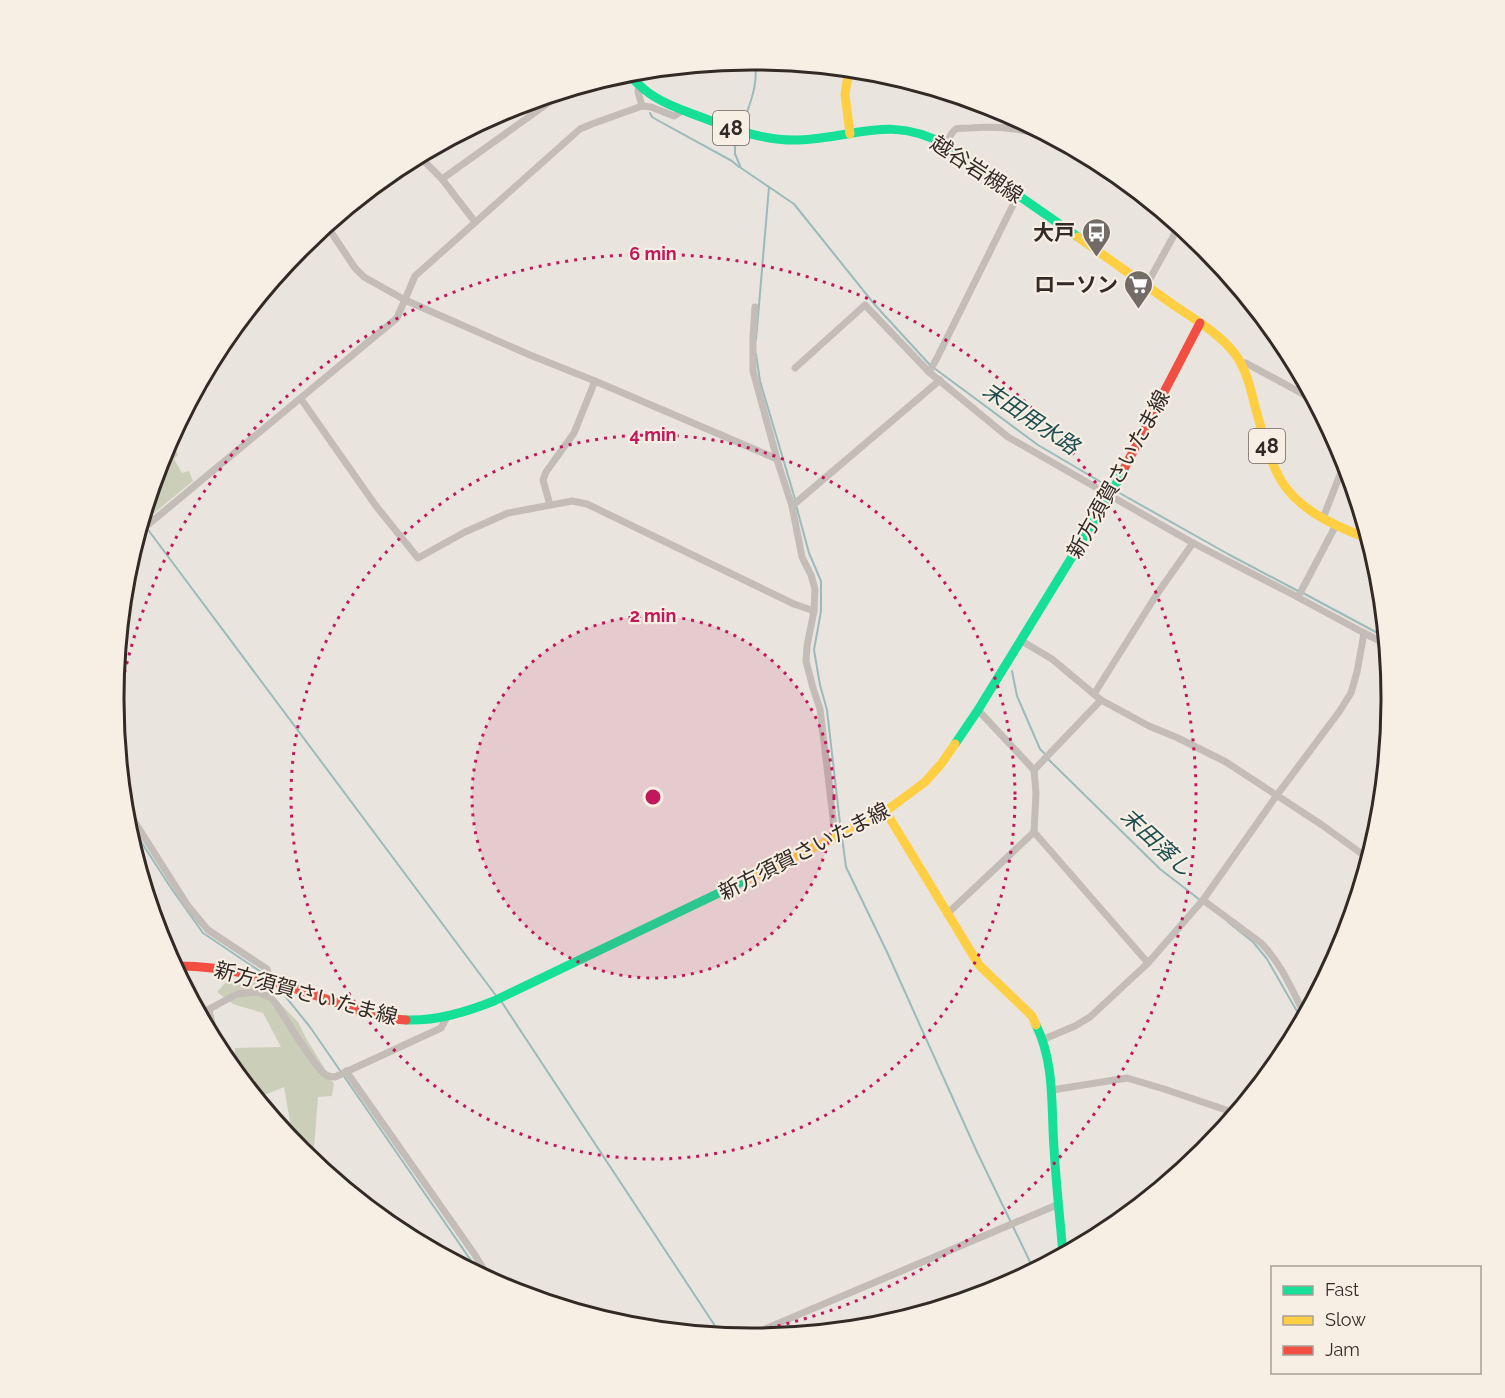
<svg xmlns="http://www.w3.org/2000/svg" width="1505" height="1398" viewBox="0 0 1505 1398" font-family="Raleway,'Noto Sans JP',sans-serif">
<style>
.green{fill:#cbcfb9}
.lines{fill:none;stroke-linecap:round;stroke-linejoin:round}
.stream{stroke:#9bbbba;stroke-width:2}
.street{stroke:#c3bcb7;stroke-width:7}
.fast{stroke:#16e098;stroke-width:9}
.slow{stroke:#ffcf43;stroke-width:9}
.jam{stroke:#f24e42;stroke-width:9}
.ring{fill:none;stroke:#c2185b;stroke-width:3;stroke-dasharray:3 6}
.labels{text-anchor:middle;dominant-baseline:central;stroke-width:4.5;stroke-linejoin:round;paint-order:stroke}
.shield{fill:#f7eee4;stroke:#6e655f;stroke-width:1.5}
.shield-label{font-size:20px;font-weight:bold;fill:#332a26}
.street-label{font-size:21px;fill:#332a26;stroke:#f7eee4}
.poi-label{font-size:21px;font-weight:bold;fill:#332a26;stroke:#f7eee4;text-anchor:end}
.water-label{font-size:22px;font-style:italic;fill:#1f4e51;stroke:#f7eee4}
.rim{fill:none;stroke:#332a26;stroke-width:3}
.centre{fill:#c2185b;stroke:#f7eee4;stroke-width:3}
.ring-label{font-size:18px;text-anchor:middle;font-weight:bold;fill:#c2185b;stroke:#f7eee4;stroke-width:4.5;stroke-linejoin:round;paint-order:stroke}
</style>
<rect width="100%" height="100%" fill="#eae4de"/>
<!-- green -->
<g class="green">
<path d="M171,438L178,455L174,459L182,473L189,471L193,481L148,518L145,511L162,454Z"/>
<path d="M226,982H254L265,988L298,1022L306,1038L334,1084L332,1096L318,1097L313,1161L300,1151L288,1136L291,1127L284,1087L267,1094L254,1095L234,1069L235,1048L281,1047L263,1013L233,1004L217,992Z"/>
</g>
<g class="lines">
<!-- stream -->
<g class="stream">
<path d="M650,113L652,117L659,121L732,161L739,167"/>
<path d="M742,127C749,105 760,83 754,60"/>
<path d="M737,140L735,147V154L741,168L794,204L875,305L930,365L1038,445L1111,488"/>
<path d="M756,340L769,187"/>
<path d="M756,354L760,381L795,499"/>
<path d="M1116,491L1228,554L1298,591"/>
<path d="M796,505L809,553L821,581V611L814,650L820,685L827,710L841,832"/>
<path d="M142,520L149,531L497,997"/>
<path d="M1303,593L1385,637"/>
<path d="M1012,671L1017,696L1040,749L1045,754"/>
<path d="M1048,759L1160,869L1200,900"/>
<path d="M125,817L171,888L203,933L264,974"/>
<path d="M842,837L846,867L887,952L977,1152L1034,1270"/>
<path d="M1228,922L1253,942L1267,959L1302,1020"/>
<path d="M277,986L310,1027L481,1275"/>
<path d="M501,1001L721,1335"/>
</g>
<!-- street -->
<g class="street">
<path d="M639,84L638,92L642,106"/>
<path d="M946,145C948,140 951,132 956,129C960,128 966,128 970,128C996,126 1025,129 1050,137"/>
<path d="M419,156L442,179L475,222"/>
<path d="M442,179L565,91"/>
<path d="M327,226L355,268L364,277L405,300L530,355L595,381L777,459"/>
<path d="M1146,286L1179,226"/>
<path d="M755,307L753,337V371L779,466L792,506L802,557L811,575L815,589L814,611L807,646L806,661L813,688L820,709L834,826L838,836"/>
<path d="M1241,363H1246L1314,400"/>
<path d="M795,368L865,305L929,372L1008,437L1193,543L1290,593L1364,633L1386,644"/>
<path d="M929,372L937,358L1018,195"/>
<path d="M301,399L376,506L418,558L465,532L508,513L572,501L587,504L794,604L814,611"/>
<path d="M550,505L543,480L546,472L574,433L595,381"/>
<path d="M792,506L940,380"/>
<path d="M1323,518L1345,462"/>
<path d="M138,533L397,318L415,276L580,129L592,124L642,106L651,107L674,116L683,110"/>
<path d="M1298,597L1336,525"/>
<path d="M1020,640L1052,659L1101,700L1149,726L1178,738L1226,762L1322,825L1369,859"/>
<path d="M1094,694L1157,594L1193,543"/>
<path d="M978,710L1034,770L1036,793L1034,832L1148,963"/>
<path d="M1034,770L1101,700"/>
<path d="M124,805L188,906L208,930L267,969L269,975L266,980L260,982L257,992L237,994L200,1014"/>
<path d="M1203,900L1261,943C1281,963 1292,990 1305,1015"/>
<path d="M947,914L1034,832"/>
<path d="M257,992L270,997L277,1005C286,1019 314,1067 326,1075C329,1077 331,1076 335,1077L441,1028L447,1017"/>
<path d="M209,1010L213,1028"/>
<path d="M1042,1040L1075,1026L1090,1017L1148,963L1203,900L1277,795L1339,712L1351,693L1357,672L1364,633"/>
<path d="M346,1071L475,1255L490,1280"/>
<path d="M1052,1090L1127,1078L1164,1089L1235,1113"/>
<path d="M746,1337L1059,1204"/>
</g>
<!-- fast -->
<g class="fast">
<path d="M627,73C636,82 644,91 655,97C669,106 685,111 701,117C732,129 764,141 798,140C855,138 890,114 946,145L1078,237"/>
<path d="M955,744L978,710L1110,495L1125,467"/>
<path d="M406,1020C437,1021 466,1012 494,1001L748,879"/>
<path d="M1036,1025C1055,1063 1051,1107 1054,1148C1056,1183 1060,1219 1063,1254"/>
</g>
<!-- slow -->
<g class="slow">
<path d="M849,70L845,94L850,134"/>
<path d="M1078,237C1110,260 1143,283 1175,306C1196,320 1220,334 1235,354C1247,370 1251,391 1256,410C1263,434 1269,461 1282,482C1301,512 1338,527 1369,539"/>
<path d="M886,812L979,965L1032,1016L1036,1025"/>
<path d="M748,879L838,836L890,808L925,782L941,764L955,744"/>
</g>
<!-- jam -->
<g class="jam">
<path d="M1125,467L1200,323"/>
<path d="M174,966C228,965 267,979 317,996C346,1006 375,1018 406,1020"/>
</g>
</g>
<!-- distance rings -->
<circle cx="653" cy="797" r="181" fill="#c2185b" fill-opacity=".12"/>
<g class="ring">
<circle cx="653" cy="797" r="181"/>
<circle cx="653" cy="797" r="362"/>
<path d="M116 717A543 543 0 1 1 729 1335"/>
</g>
<!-- icons -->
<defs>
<symbol id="bus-pin" viewBox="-11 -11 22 30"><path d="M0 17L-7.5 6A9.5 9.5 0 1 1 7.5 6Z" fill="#736b66" stroke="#f7eee4"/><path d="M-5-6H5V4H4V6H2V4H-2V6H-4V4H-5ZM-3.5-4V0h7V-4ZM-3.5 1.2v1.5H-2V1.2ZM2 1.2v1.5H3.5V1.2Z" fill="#fff"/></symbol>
<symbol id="supermarket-pin" viewBox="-11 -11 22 30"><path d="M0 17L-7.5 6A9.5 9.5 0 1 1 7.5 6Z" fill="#736b66" stroke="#f7eee4"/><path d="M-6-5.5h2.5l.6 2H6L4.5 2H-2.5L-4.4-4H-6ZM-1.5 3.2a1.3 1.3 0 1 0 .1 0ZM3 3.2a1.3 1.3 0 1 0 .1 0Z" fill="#fff"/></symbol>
</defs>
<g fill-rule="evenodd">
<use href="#bus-pin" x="1080" y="216" width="33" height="45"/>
<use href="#supermarket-pin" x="1122" y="268" width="33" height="45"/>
</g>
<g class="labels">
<!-- shield labels -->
<g class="shield">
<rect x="713" y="111" width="36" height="34" rx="4.5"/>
<rect x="1249" y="429" width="36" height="34" rx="4.5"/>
</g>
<g class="shield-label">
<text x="731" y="128">48</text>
<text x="1267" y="446">48</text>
</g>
<!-- street labels -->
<g class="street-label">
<text transform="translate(977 169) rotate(33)">越谷岩槻線</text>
<text transform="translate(1118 474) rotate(-61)">新方須賀さいたま線</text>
<text transform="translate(804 851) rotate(-27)">新方須賀さいたま線</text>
<text transform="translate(306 993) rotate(15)">新方須賀さいたま線</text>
</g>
<!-- poi labels -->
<g class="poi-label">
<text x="1075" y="232">大戸</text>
<text x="1118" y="284">ローソン</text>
</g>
<!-- water labels -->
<g class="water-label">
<text transform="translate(1031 418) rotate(34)">末田用水路</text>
<text transform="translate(1157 842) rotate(43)">末田落し</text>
</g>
</g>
<!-- crop -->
<path d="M0 0H1505V1398H0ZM752 70H753A628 628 0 0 1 1381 698V700A628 628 0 0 1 753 1328H752A628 628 0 0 1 124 700V698A628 628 0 0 1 752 70Z" fill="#f7eee4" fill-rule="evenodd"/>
<path class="rim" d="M752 70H753A628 628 0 0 1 1381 698V700A628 628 0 0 1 753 1328H752A628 628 0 0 1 124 700V698A628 628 0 0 1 752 70Z"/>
<circle cx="653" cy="797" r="9" class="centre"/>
<g class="ring-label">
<text x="653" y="260">6 min</text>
<text x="653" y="441">4 min</text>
<text x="653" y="622">2 min</text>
</g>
<!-- legend -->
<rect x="1271" y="1266" width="210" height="108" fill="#f7eee4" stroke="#a9a098" stroke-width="1.5"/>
<rect x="1283" y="1286" width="30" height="9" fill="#16e098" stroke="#a9a098" stroke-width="1.5"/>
<text x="1325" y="1296" font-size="18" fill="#332a26">Fast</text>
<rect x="1283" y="1316" width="30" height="9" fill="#ffcf43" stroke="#a9a098" stroke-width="1.5"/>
<text x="1325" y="1326" font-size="18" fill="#332a26">Slow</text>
<rect x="1283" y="1346" width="30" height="9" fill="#f24e42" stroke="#a9a098" stroke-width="1.5"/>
<text x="1325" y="1356" font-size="18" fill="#332a26">Jam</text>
</svg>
